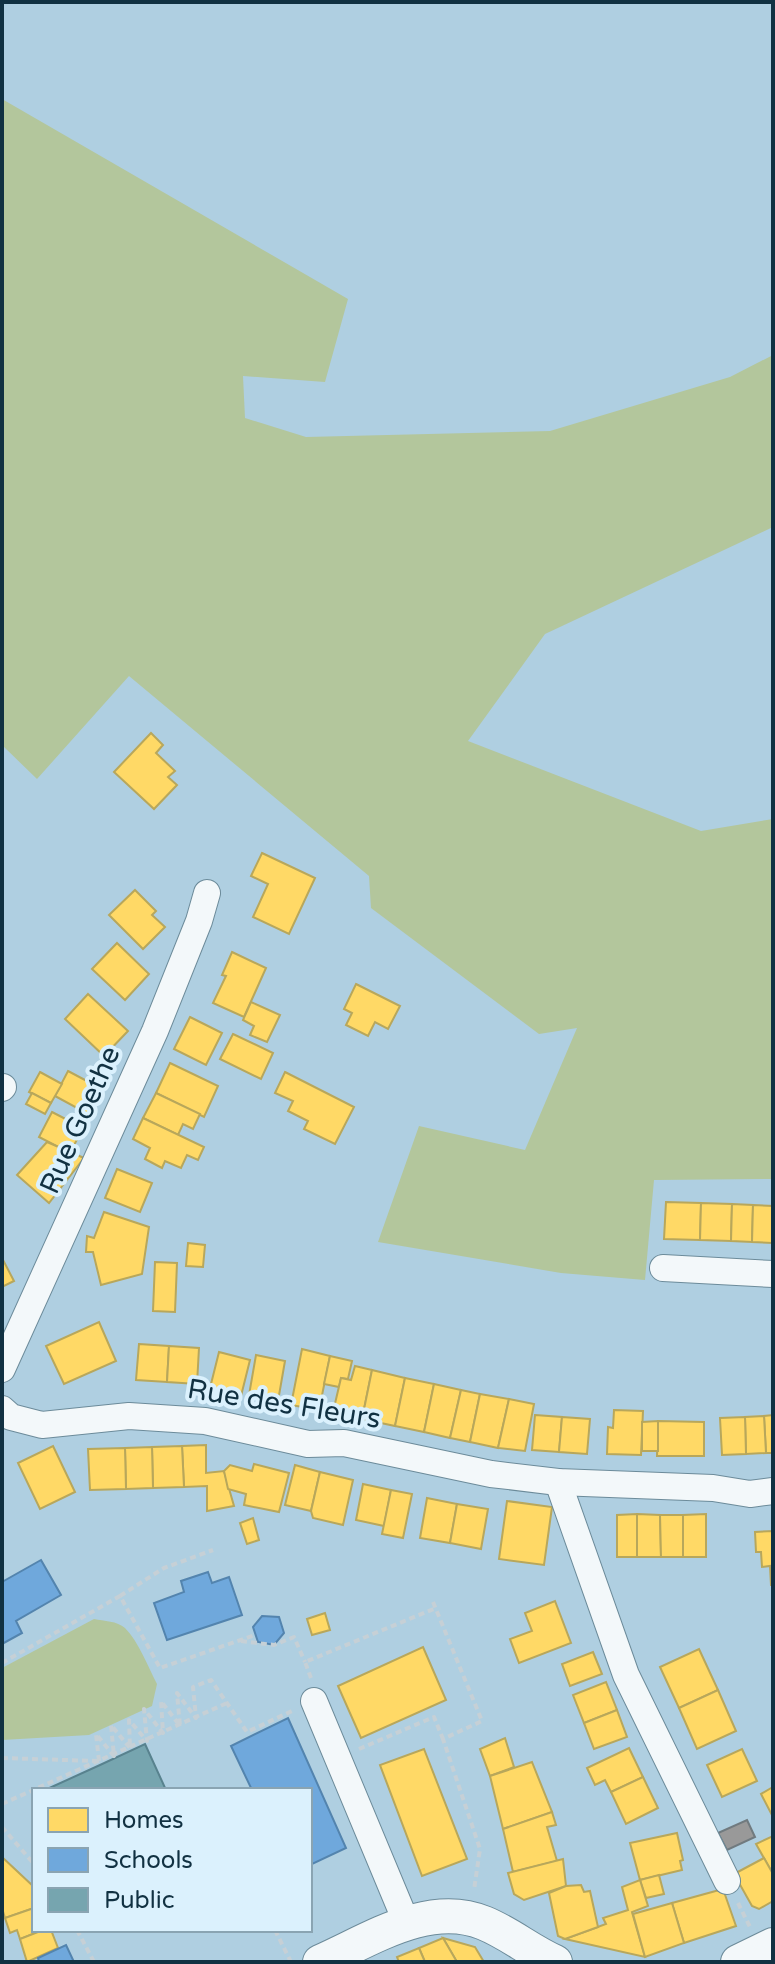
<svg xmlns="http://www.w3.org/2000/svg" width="775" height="1964" viewBox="0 0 775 1964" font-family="'Varela Round',sans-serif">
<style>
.green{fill:#b3c69c}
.homes{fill:#ffd966;stroke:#b8a75b;stroke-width:2}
.schools{fill:#6fa8dc;stroke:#5384ae;stroke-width:2}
.public{fill:#76a5af;stroke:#58828e;stroke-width:2}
.industry{fill:#999;stroke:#707a7f;stroke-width:2}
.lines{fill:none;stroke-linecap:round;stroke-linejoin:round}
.minor-casing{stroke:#6c8b9a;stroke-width:28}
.major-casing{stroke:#6c8b9a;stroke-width:36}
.path{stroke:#c6d0d6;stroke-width:4;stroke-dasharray:6 4;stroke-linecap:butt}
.minor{stroke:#f3f8fa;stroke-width:26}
.major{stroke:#f3f8fa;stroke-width:34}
.labels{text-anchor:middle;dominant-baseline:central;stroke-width:8;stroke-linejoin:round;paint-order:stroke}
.street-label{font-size:28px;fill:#113142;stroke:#dbf1fd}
</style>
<rect width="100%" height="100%" fill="#afcfe1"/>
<!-- green -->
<g class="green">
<path d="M2,99L348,299L325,382L243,376L245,418L306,437L550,431L730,377L773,355V527L545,634L468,741L701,831L773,819V1179L654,1180L645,1280L561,1273L378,1242L419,1126L525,1150L577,1028L539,1034L371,908L369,876L129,676L37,779L2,745Z"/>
<path d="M94,1619C104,1621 117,1621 125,1628C139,1642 148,1667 157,1684L152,1706L89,1735L2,1740V1668Z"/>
</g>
<!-- homes -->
<g class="homes">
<path d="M151,733L163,745L156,753L175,771L168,777L177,785L154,809L114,772Z"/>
<path d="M262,853L315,878L289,934L253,917L268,884L251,876Z"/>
<path d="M135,890L156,911L152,915L165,927L143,949L109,915Z"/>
<path d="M117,943L149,974L125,1000L92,969Z"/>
<path d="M232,952L266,968L244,1017L213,1003L226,976L222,975Z"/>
<path d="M356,984L400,1006L388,1029L375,1022L368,1036L346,1025L352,1013L344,1009Z"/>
<path d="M88,994L128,1031L104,1056L65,1019Z"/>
<path d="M251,1002L280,1015L267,1042L250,1035L254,1026L243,1020Z"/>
<path d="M190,1017L222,1033L206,1065L174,1049Z"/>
<path d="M233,1034L273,1053L261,1079L220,1059Z"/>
<path d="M170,1063L218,1086L204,1117L156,1093Z"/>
<path d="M68,1071L102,1089L88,1114L55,1096Z"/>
<path d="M40,1072L62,1084L51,1103L29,1092Z"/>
<path d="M285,1072L354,1107L335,1144L304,1129L308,1121L288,1111L293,1101L275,1093Z"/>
<path d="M32,1093L51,1103L45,1114L26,1104Z"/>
<path d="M156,1093L200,1114L193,1129L183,1124L178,1135L143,1118Z"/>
<path d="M52,1112L83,1128L70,1153L39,1137Z"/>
<path d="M143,1118L204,1147L198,1160L187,1155L181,1168L165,1161L162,1168L145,1159L150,1148L133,1139Z"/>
<path d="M47,1142L84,1158L49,1203L17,1175Z"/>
<path d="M117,1169L152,1183L140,1212L105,1198Z"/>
<path d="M666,1202L701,1203L700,1240L664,1239Z"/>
<path d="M701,1203L732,1204L731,1241L700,1240Z"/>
<path d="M732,1204L753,1205L752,1242L731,1241Z"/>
<path d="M753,1205L773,1206L772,1243L752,1242Z"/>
<path d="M104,1212L149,1227L142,1274L101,1285L93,1252H86L87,1236L94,1238Z"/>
<path d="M188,1243L205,1245L203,1267L186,1266Z"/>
<path d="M2,1258L14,1281L2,1287Z"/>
<path d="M155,1262L177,1263L175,1312L153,1311Z"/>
<path d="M99,1322L116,1361L64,1384L46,1346Z"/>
<path d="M139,1344L169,1346L167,1382L136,1380Z"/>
<path d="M169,1346L199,1348L197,1384L167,1382Z"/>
<path d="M302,1349L330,1356L319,1410L291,1405Z"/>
<path d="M219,1352L250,1360L241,1396L210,1388Z"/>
<path d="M256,1355L285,1361L278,1401L249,1395Z"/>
<path d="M330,1356L352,1361L348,1379L341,1378L339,1387L324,1384Z"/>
<path d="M355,1366L372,1370L362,1419L333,1412L341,1378L351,1380Z"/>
<path d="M372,1370L405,1378L395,1426L362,1419Z"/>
<path d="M405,1378L434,1384L424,1432L395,1426Z"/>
<path d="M434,1384L461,1390L450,1438L424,1432Z"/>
<path d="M461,1390L480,1394L470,1442L450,1438Z"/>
<path d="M480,1394L509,1399L498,1448L470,1442Z"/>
<path d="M509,1399L534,1404L525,1451L498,1448Z"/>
<path d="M614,1410L643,1411L641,1455L607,1454L608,1427L613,1428Z"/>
<path d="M535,1415L562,1417L559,1452L532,1450Z"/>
<path d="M773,1415V1453H766L764,1416Z"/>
<path d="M764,1416L766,1453L746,1454L745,1417Z"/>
<path d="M562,1417L590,1419L587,1454L559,1452Z"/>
<path d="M745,1417L746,1454L722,1455L720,1418Z"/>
<path d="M658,1421L704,1422V1456H657Z"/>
<path d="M658,1421V1451H642V1422Z"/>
<path d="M206,1445V1473L224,1471L234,1506L207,1511V1486L184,1487L182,1446Z"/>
<path d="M53,1446L75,1492L40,1509L18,1463Z"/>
<path d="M182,1446L184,1487L153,1488L152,1447Z"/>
<path d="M152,1447L153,1488L126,1489L125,1448Z"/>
<path d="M125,1448L126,1489L90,1490L88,1449Z"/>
<path d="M254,1464L289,1473L279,1512L244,1505L246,1494L228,1489L224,1471L230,1465L252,1471Z"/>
<path d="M295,1465L320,1472L311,1511L285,1505Z"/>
<path d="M320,1472L353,1480L343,1525L313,1518L311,1511Z"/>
<path d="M363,1484L391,1490L384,1526L356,1520Z"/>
<path d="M391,1490L412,1494L403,1538L382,1534Z"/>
<path d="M427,1498L457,1504L450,1543L420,1538Z"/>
<path d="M507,1501L552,1507L544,1565L499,1559Z"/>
<path d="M457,1504L488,1509L481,1549L450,1543Z"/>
<path d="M637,1514V1557H617V1515Z"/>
<path d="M637,1514L660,1515L661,1557H637Z"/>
<path d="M706,1514V1557H683V1515Z"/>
<path d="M660,1515H683V1557H661Z"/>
<path d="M253,1518L259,1540L247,1544L240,1523Z"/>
<path d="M773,1531V1585H771L770,1566L762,1567L761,1552H756L755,1532Z"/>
<path d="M555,1601L571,1643L519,1663L510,1639L532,1631L525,1613Z"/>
<path d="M325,1613L330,1630L312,1635L307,1619Z"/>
<path d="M423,1647L446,1700L361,1738L338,1686Z"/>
<path d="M699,1649L718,1690L679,1708L660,1667Z"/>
<path d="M593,1652L602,1674L570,1686L562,1664Z"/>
<path d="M606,1682L617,1710L584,1723L573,1695Z"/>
<path d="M718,1690L736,1731L697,1749L679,1708Z"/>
<path d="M617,1710L627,1737L594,1749L584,1723Z"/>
<path d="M505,1738L514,1767L490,1776L480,1749Z"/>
<path d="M629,1748L643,1777L611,1792L605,1780L595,1785L587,1768Z"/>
<path d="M424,1749L467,1859L422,1876L380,1765Z"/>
<path d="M742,1749L757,1781L722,1797L707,1765Z"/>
<path d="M532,1762L552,1812L503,1829L490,1776Z"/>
<path d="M643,1777L658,1808L626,1824L611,1792Z"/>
<path d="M773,1787V1817L761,1794Z"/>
<path d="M552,1812L556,1825L547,1827L557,1861L513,1872L503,1829Z"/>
<path d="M677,1833L683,1860L680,1861L682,1870L640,1880L630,1843Z"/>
<path d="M773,1836V1874L756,1844Z"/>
<path d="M2,1857L34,1887V1908L5,1918L2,1908Z"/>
<path d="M764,1858L773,1874V1901L759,1909L752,1906L734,1874Z"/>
<path d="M563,1859L566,1886L524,1900L514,1894L508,1873Z"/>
<path d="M659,1875L664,1894L646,1898L640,1880Z"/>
<path d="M640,1880L648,1906L632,1912L645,1957L565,1939L606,1924L603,1918L628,1910L622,1887Z"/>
<path d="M581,1885L584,1892L590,1891L598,1927L565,1939L558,1936L549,1893L566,1886Z"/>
<path d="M723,1889L736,1926L684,1943L672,1903Z"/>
<path d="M672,1903L684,1943L645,1957L633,1914Z"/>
<path d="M34,1908V1930H43L20,1939L17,1930L10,1933L5,1918Z"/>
<path d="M43,1930H51L58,1948L27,1962L20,1939Z"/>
<path d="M443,1938L475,1947L484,1962H457Z"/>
<path d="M443,1938L457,1962H425L419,1948Z"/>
<path d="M419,1948L425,1962H399L397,1957Z"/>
</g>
<!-- schools -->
<g class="schools">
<path d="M41,1560L61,1595L16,1621L22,1633L2,1644V1582Z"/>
<path d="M208,1572L212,1583L229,1577L242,1615L167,1640L154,1603L184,1592L181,1581Z"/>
<path d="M262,1616L279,1617L284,1633L274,1645L258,1642L253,1627Z"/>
<path d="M288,1718L346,1848L310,1865V1790H252L231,1746Z"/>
<path d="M66,1945L74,1962H39L38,1958Z"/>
</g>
<!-- public -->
<path class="public" d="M145,1744L166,1790H45L100,1765Z"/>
<!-- industry -->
<path class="industry" d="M747,1820L755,1837L727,1850L718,1833Z"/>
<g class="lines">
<defs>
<g id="minor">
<path d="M2,1088L3,1087"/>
<path d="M663,1268L773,1274"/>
<path d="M2,1369L155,1031L199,921L207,893"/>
<path d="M2,1409L11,1417L42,1425L129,1416L205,1421L308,1444L344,1443L491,1474L558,1482L713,1488L750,1494L773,1491"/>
<path d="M558,1482L626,1675L727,1881"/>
<path d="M314,1701L407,1924"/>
</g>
<g id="major">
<path d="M320,1962C370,1940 429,1900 484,1923C509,1933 530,1951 555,1962"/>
<path d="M738,1962L773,1945"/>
</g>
</defs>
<!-- minor casing -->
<use href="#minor" class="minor-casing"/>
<!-- major casing -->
<use href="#major" class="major-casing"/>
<!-- path -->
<g class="path">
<path d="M120,1596L164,1568L213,1550"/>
<path d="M433,1602L482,1721L443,1739L480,1849L474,1890"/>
<path d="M241,1641L274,1645L294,1637L305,1662"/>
<path d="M2,1663L120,1596L160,1668L255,1635"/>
<path d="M311,1678L305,1662L436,1608"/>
<path d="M359,1749L434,1717L443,1739"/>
<path d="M2,1758L97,1761"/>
<path d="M99,1761L96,1734L114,1756L111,1725L130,1748L129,1720L147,1741L144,1709L163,1733L161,1701L180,1726L177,1693L196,1718L193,1687L211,1680L247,1732L292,1711"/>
<path d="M2,1804L227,1703"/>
<path d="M2,1827L34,1864"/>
<path d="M738,1903L750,1927"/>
<path d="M77,1930L94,1962"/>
<path d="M275,1930L291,1962"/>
</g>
<!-- minor -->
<use href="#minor" class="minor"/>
<!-- major -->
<use href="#major" class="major"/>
</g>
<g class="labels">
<!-- street labels -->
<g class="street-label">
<text transform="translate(80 1120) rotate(-66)">Rue Goethe</text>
<text transform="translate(284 1404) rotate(9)">Rue des Fleurs</text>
</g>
</g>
<!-- border -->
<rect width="775" height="1964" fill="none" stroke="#113142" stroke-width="8"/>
<!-- legend -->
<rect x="32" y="1788" width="280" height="144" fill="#dbf1fd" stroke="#8aa4b2" stroke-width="2"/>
<rect x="48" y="1808" width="40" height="24" fill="#ffd966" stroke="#8aa4b2" stroke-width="2"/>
<text x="104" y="1828" font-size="24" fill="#113142">Homes</text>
<rect x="48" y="1848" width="40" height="24" fill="#6fa8dc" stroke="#8aa4b2" stroke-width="2"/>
<text x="104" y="1868" font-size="24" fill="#113142">Schools</text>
<rect x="48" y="1888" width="40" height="24" fill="#76a5af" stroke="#8aa4b2" stroke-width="2"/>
<text x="104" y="1908" font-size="24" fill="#113142">Public</text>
</svg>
